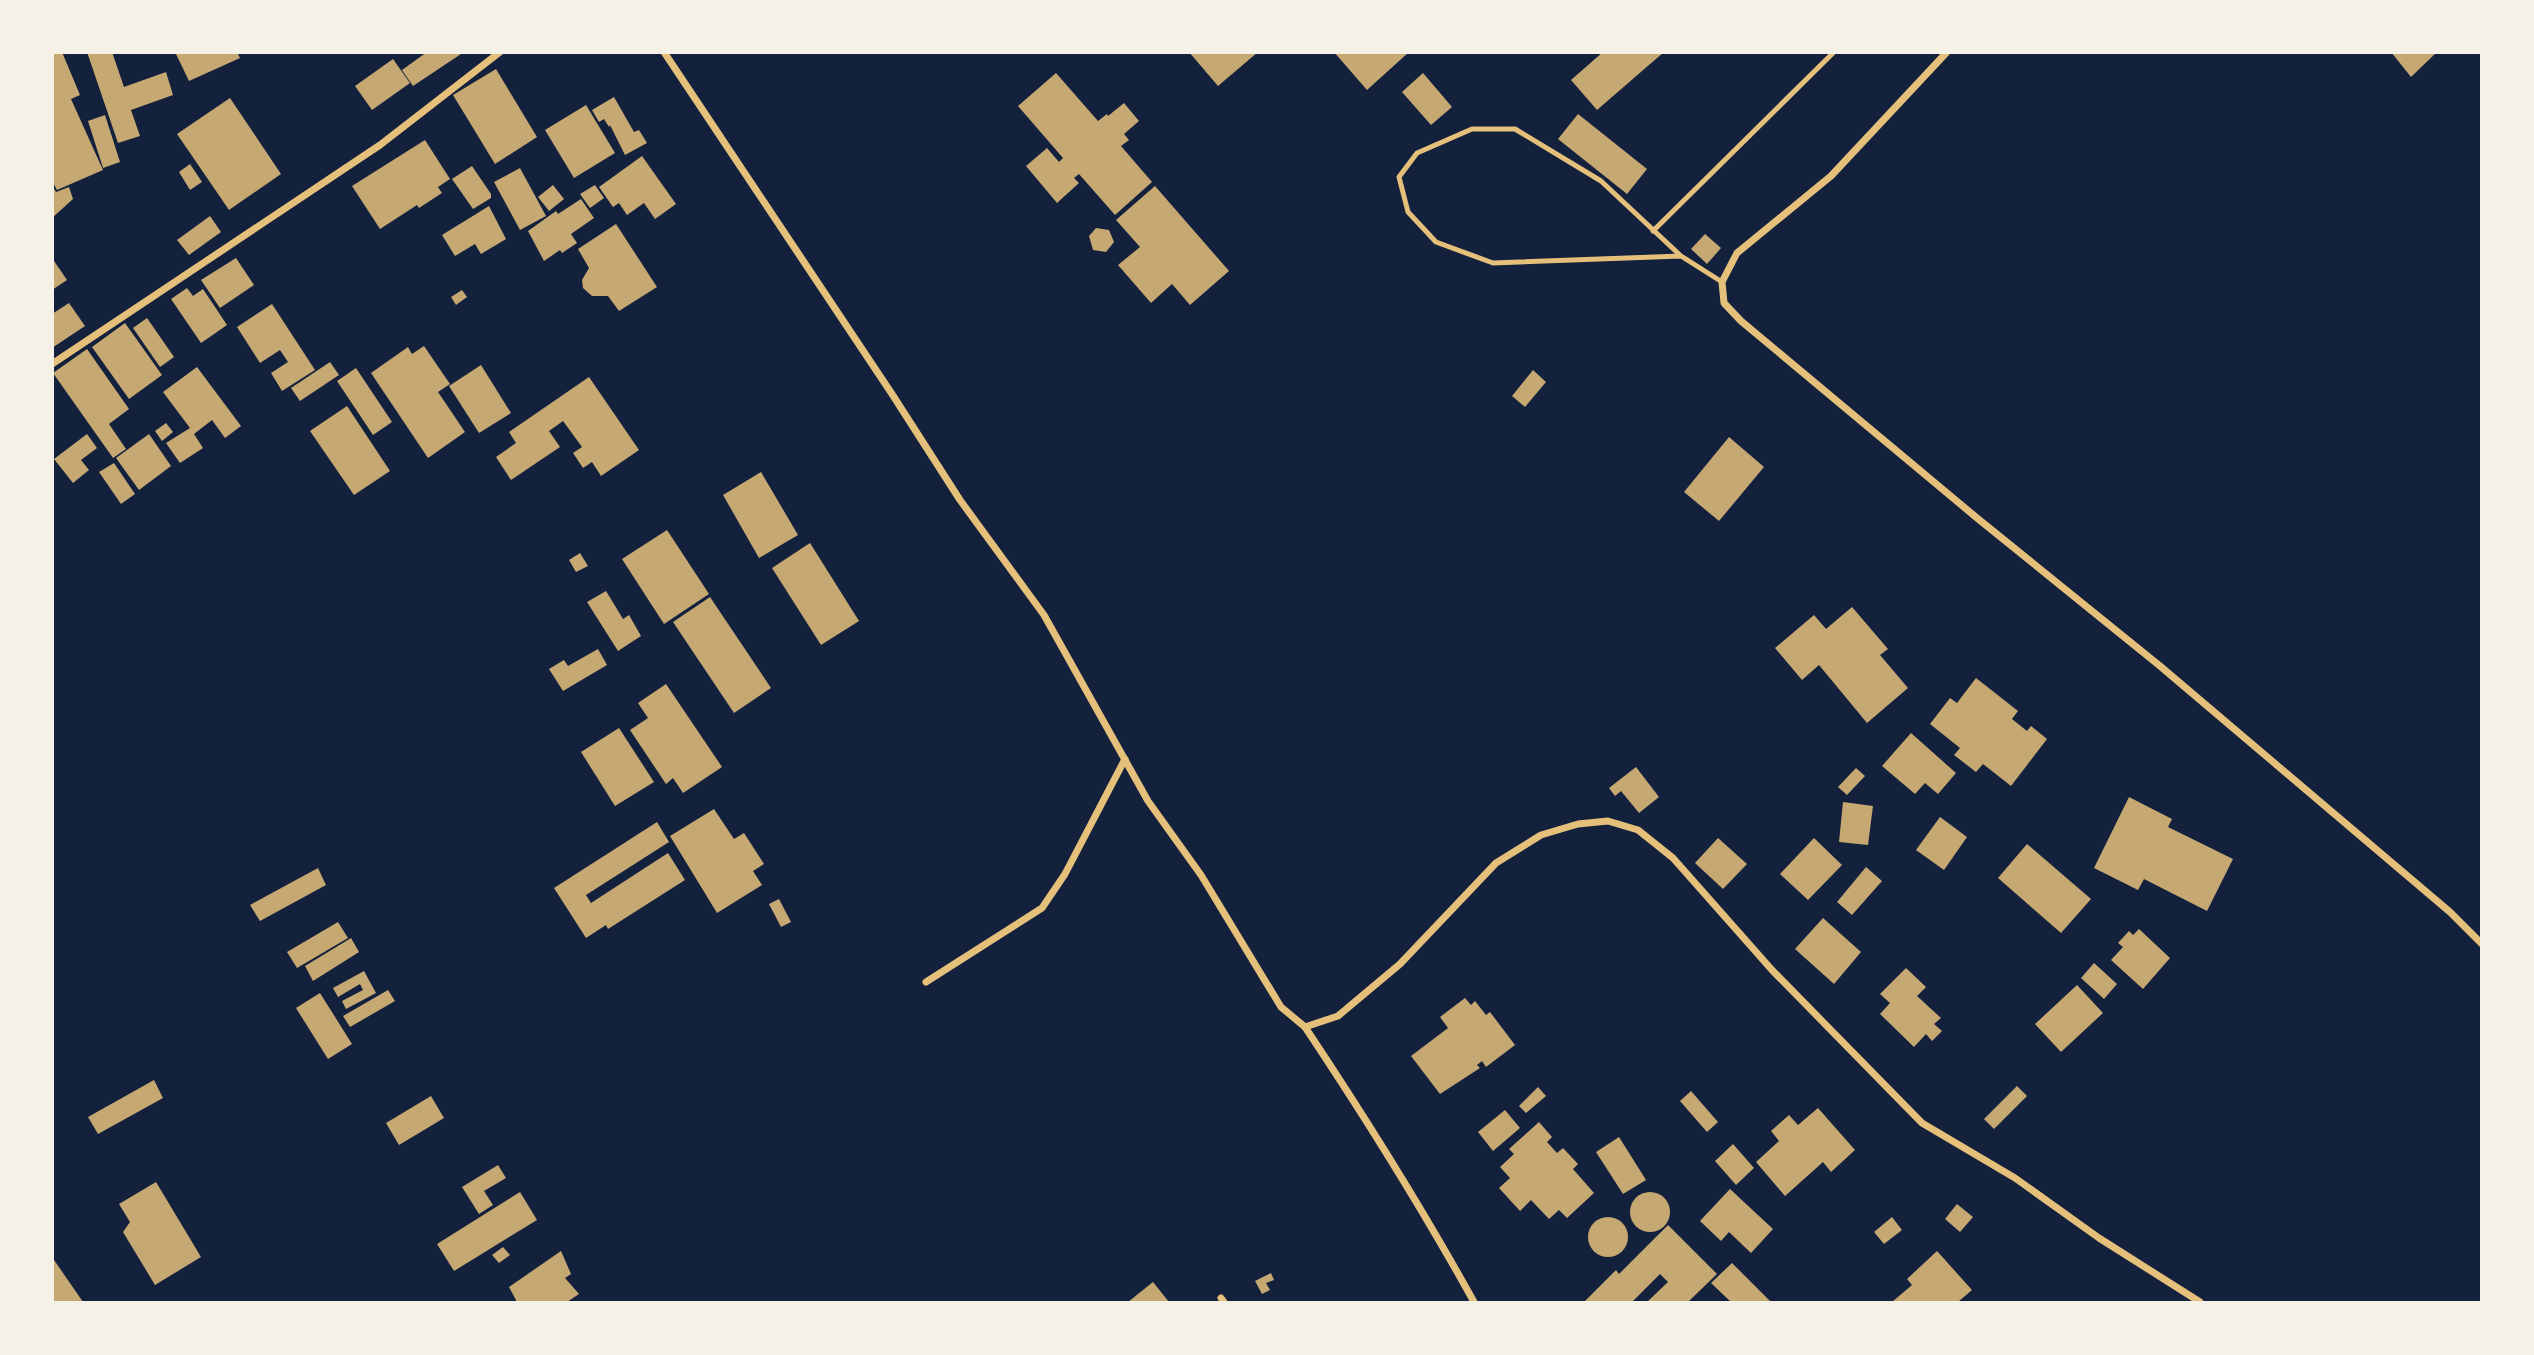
<svg xmlns="http://www.w3.org/2000/svg" width="2534" height="1355" viewBox="0 0 2534 1355" font-family="Montserrat,sans-serif">
<style>
.building{fill:#c6a872}
.lines{fill:none;stroke-linecap:round;stroke-linejoin:round}
.service{stroke:#e5c07b;stroke-width:5}
.minor{stroke:#e5c07b;stroke-width:7}
</style>
<rect width="100%" height="100%" fill="#14213d"/>
<!-- building -->
<g class="building">
<path d="M52,52H62L80,95L71,99L103,170L57,190L52,181Z"/>
<path d="M87,52H112L124,87L166,72L173,95L131,110L140,136L118,143Z"/>
<path d="M175,52H237L240,58L189,81Z"/>
<path d="M427,52H464L413,86L402,70Z"/>
<path d="M1189,52H1258L1218,86Z"/>
<path d="M1334,52H1409L1367,90Z"/>
<path d="M1603,52H1664L1597,110L1571,80Z"/>
<path d="M2391,52H2437L2411,77Z"/>
<path d="M393,59L410,83L372,110L355,86Z"/>
<path d="M496,69L537,137L495,164L453,95Z"/>
<path d="M1056,73L1098,121L1107,114L1108,116L1124,103L1139,121L1124,134L1129,140L1121,146L1152,182L1115,215L1079,174L1074,178L1079,183L1057,203L1026,166L1047,148L1059,162L1063,158L1018,106Z"/>
<path d="M1423,73L1452,107L1431,125L1402,92Z"/>
<path d="M614,97L634,132L639,130L647,143L625,155L610,125L609,127L604,119L599,122L592,110Z"/>
<path d="M230,98L281,174L229,210L177,134Z"/>
<path d="M586,105L615,153L574,178L545,130Z"/>
<path d="M1578,114L1647,169L1627,194L1558,139Z"/>
<path d="M105,115L120,162L103,168L88,121Z"/>
<path d="M425,140L450,179L438,187L442,193L419,208L417,205L380,229L352,186Z"/>
<path d="M642,156L676,204L655,219L644,203L627,215L619,203L613,207L599,187Z"/>
<path d="M190,164L202,182L190,190L179,172Z"/>
<path d="M472,166L491,194V198L473,209L452,179Z"/>
<path d="M520,168L546,216L520,230L494,182Z"/>
<path d="M52,185L56,192L69,187L73,199L52,218Z"/>
<path d="M553,185L564,199L549,211L538,197Z"/>
<path d="M595,185L604,198L590,208L580,194Z"/>
<path d="M1155,186L1229,271L1190,305L1172,284L1151,303L1118,265L1140,247L1116,220Z"/>
<path d="M581,199L594,218L571,234L577,243L562,253L560,250L544,261L528,231L556,211L558,214Z"/>
<path d="M489,206L506,239L481,254L475,244L455,256L442,235Z"/>
<path d="M210,216L221,232L189,255L177,240Z"/>
<path d="M616,224L657,287L619,311L608,296H592L583,288L582,280L589,268L578,249Z"/>
<path d="M1096,228L1109,230L1114,242L1106,252L1093,250L1089,236Z"/>
<path d="M1705,234L1721,248L1707,264L1691,249Z"/>
<path d="M52,258L67,280L52,290Z"/>
<path d="M236,258L254,285L220,308L201,280Z"/>
<path d="M187,288L193,296L203,289L227,325L201,343L171,299Z"/>
<path d="M462,290L467,297L456,305L451,297Z"/>
<path d="M69,303L85,326L52,348V314Z"/>
<path d="M272,304L315,370L282,391L271,373L288,362L280,350L260,363L237,327Z"/>
<path d="M147,318L174,357L160,367L133,328Z"/>
<path d="M125,323L162,375L129,399L92,347Z"/>
<path d="M424,346L450,384L438,392L465,432L428,458L371,373L408,347L412,354Z"/>
<path d="M87,349L129,409L109,424L126,449L113,458L53,373Z"/>
<path d="M330,362L339,375L300,401L291,388Z"/>
<path d="M481,365L511,413L479,433L449,386Z"/>
<path d="M197,367L241,426L225,438L212,420L194,434L203,448L180,463L166,443L190,428L163,392Z"/>
<path d="M356,368L392,422L373,435L337,381Z"/>
<path d="M1533,370L1546,382L1525,407L1512,396Z"/>
<path d="M589,377L639,450L601,476L592,462L583,468L573,453L582,447L563,421L549,431L560,447L511,480L496,457L516,443L509,432Z"/>
<path d="M347,406L390,471L354,495L310,431Z"/>
<path d="M166,423L173,432L162,441L155,431Z"/>
<path d="M87,434L97,448L81,460L89,470L73,483L54,459Z"/>
<path d="M149,434L171,466L139,490L116,458Z"/>
<path d="M1729,437L1764,467L1719,521L1684,492Z"/>
<path d="M114,463L135,494L121,504L99,472Z"/>
<path d="M761,472L798,535L759,558L723,495Z"/>
<path d="M667,530L709,594L664,624L622,559Z"/>
<path d="M810,543L859,621L821,645L772,568Z"/>
<path d="M580,553L588,566L576,572L569,560Z"/>
<path d="M606,591L623,619L629,615L641,636L618,651L587,602Z"/>
<path d="M710,597L771,688L734,713L673,622Z"/>
<path d="M1852,607L1888,649L1880,655L1908,688L1867,723L1819,665L1802,680L1775,648L1814,615L1826,629Z"/>
<path d="M598,649L607,665L563,691L549,669L564,660L568,666Z"/>
<path d="M1976,678L2018,711L2012,719L2027,731L2031,726L2047,739L2011,786L1983,764L1976,772L1954,755L1960,748L1930,724L1950,698L1957,703Z"/>
<path d="M666,684L722,767L683,793L673,778L666,784L630,730L648,718L638,703Z"/>
<path d="M619,728L654,782L615,806L581,752Z"/>
<path d="M1911,733L1956,773L1938,794L1925,783L1915,794L1882,766Z"/>
<path d="M1636,767L1659,797L1639,813L1621,791L1615,796L1609,788Z"/>
<path d="M1856,768L1865,776L1847,795L1838,787Z"/>
<path d="M2129,797L2172,819L2168,827L2233,859L2207,911L2144,879L2138,890L2094,868Z"/>
<path d="M1843,802L1873,806L1868,845L1839,842Z"/>
<path d="M714,809L734,839L744,833L764,864L753,871L762,885L717,913L670,836Z"/>
<path d="M1940,817L1967,837L1944,870L1916,850Z"/>
<path d="M657,822L669,842L586,895L591,903L668,853L685,880L608,929L606,925L586,938L554,888Z"/>
<path d="M1718,838L1747,864L1723,889L1695,863Z"/>
<path d="M1814,838L1842,865L1808,900L1780,874Z"/>
<path d="M2027,844L2091,899L2061,933L1998,878Z"/>
<path d="M1866,867L1882,881L1852,915L1837,902Z"/>
<path d="M318,868L326,885L260,921L250,905Z"/>
<path d="M779,899L791,922L781,927L769,904Z"/>
<path d="M1823,918L1861,952L1834,984L1795,949Z"/>
<path d="M338,922L348,938L297,968L287,952Z"/>
<path d="M2139,929L2170,958L2143,989L2111,960L2123,947L2118,943L2129,931L2133,935Z"/>
<path d="M351,938L359,952L313,981L305,966Z"/>
<path d="M2094,963L2117,984L2104,999L2081,978Z"/>
<path d="M1906,968L1926,987L1917,996L1941,1018L1934,1024L1942,1031L1932,1041L1926,1034L1914,1047L1880,1014L1890,1003L1880,994Z"/>
<path d="M364,971L376,993L346,1009L342,1001L363,990L360,984L338,997L333,988Z"/>
<path d="M2077,985L2103,1013L2061,1052L2035,1024Z"/>
<path d="M388,990L395,1001L350,1027L343,1016Z"/>
<path d="M320,993L352,1044L328,1059L296,1008Z"/>
<path d="M1465,998L1471,1005L1475,1001L1486,1015L1490,1012L1515,1045L1486,1067L1482,1061L1477,1065L1480,1068L1440,1094L1411,1056L1448,1028L1440,1017Z"/>
<path d="M154,1080L163,1098L98,1134L88,1117Z"/>
<path d="M2017,1086L2027,1096L1994,1129L1984,1119Z"/>
<path d="M1538,1087L1546,1096L1526,1113L1519,1106Z"/>
<path d="M1691,1091L1718,1122L1707,1132L1680,1101Z"/>
<path d="M431,1096L444,1118L399,1145L386,1123Z"/>
<path d="M1818,1108L1855,1150L1831,1172L1823,1162L1785,1196L1756,1162L1779,1141L1771,1131L1789,1115L1798,1125Z"/>
<path d="M1505,1110L1520,1128L1493,1151L1478,1132Z"/>
<path d="M1539,1122L1552,1137L1547,1142L1557,1153L1563,1148L1578,1164L1573,1169L1594,1193L1567,1218L1559,1210L1549,1219L1531,1200L1520,1211L1499,1188L1510,1178L1500,1167L1514,1154L1509,1149Z"/>
<path d="M1619,1137L1646,1180L1623,1194L1596,1152Z"/>
<path d="M1733,1144L1754,1168L1736,1185L1715,1161Z"/>
<path d="M498,1165L506,1178L484,1191L493,1205L479,1214L462,1187Z"/>
<path d="M156,1182L201,1257L155,1285L123,1232L130,1222L119,1204Z"/>
<path d="M1730,1189L1773,1229L1751,1253L1729,1232L1721,1241L1700,1221Z"/>
<path d="M520,1192L537,1220L454,1271L437,1244Z"/>
<circle cx="1650" cy="1212" r="20"/>
<path d="M1957,1204L1973,1217L1960,1232L1945,1219Z"/>
<circle cx="1608" cy="1237" r="20"/>
<path d="M1892,1217L1902,1230L1884,1244L1874,1232Z"/>
<path d="M1668,1225L1717,1274L1688,1302H1647L1668,1282L1660,1274L1632,1302H1584L1616,1270L1619,1274Z"/>
<path d="M503,1247L510,1255L499,1263L492,1255Z"/>
<path d="M561,1251L571,1274L565,1278L579,1294L567,1302H517L509,1287Z"/>
<path d="M1937,1251L1972,1290L1958,1302H1892L1912,1285L1907,1279Z"/>
<path d="M52,1257L83,1302H52Z"/>
<path d="M1732,1263L1770,1301L1768,1302H1731L1711,1283Z"/>
<path d="M1271,1273L1274,1280L1266,1283L1270,1290L1262,1294L1255,1281Z"/>
<path d="M1153,1282L1169,1302H1128Z"/>
</g>
<g class="lines">
<!-- service -->
<g class="service">
<path d="M1653,231L1834,52"/>
<path d="M1681,256L1493,263L1436,242L1408,212L1399,177L1417,153L1472,129H1515L1601,181L1681,256L1722,282"/>
</g>
<!-- minor -->
<g class="minor">
<path d="M664,52L892,394L960,500L1044,615L1148,801L1201,875L1281,1007L1305,1027L1338,1016L1400,964L1496,863L1541,835L1578,824L1608,821L1638,830L1673,858L1772,970L1922,1123L2015,1178L2099,1238L2200,1302"/>
<path d="M1947,52L1831,176L1737,253L1722,282L1724,303L1741,321L1977,518L2160,666L2450,912L2482,944"/>
<path d="M52,364L380,145L500,52"/>
<path d="M926,982L1042,908L1065,874L1125,759"/>
<path d="M1305,1027C1365,1117 1422,1208 1474,1302"/>
<path d="M1221,1298L1224,1302"/>
</g>
</g>
<!-- border -->
<rect width="2534" height="1355" fill="none" stroke="#f6f1e7" stroke-width="108"/>
</svg>
